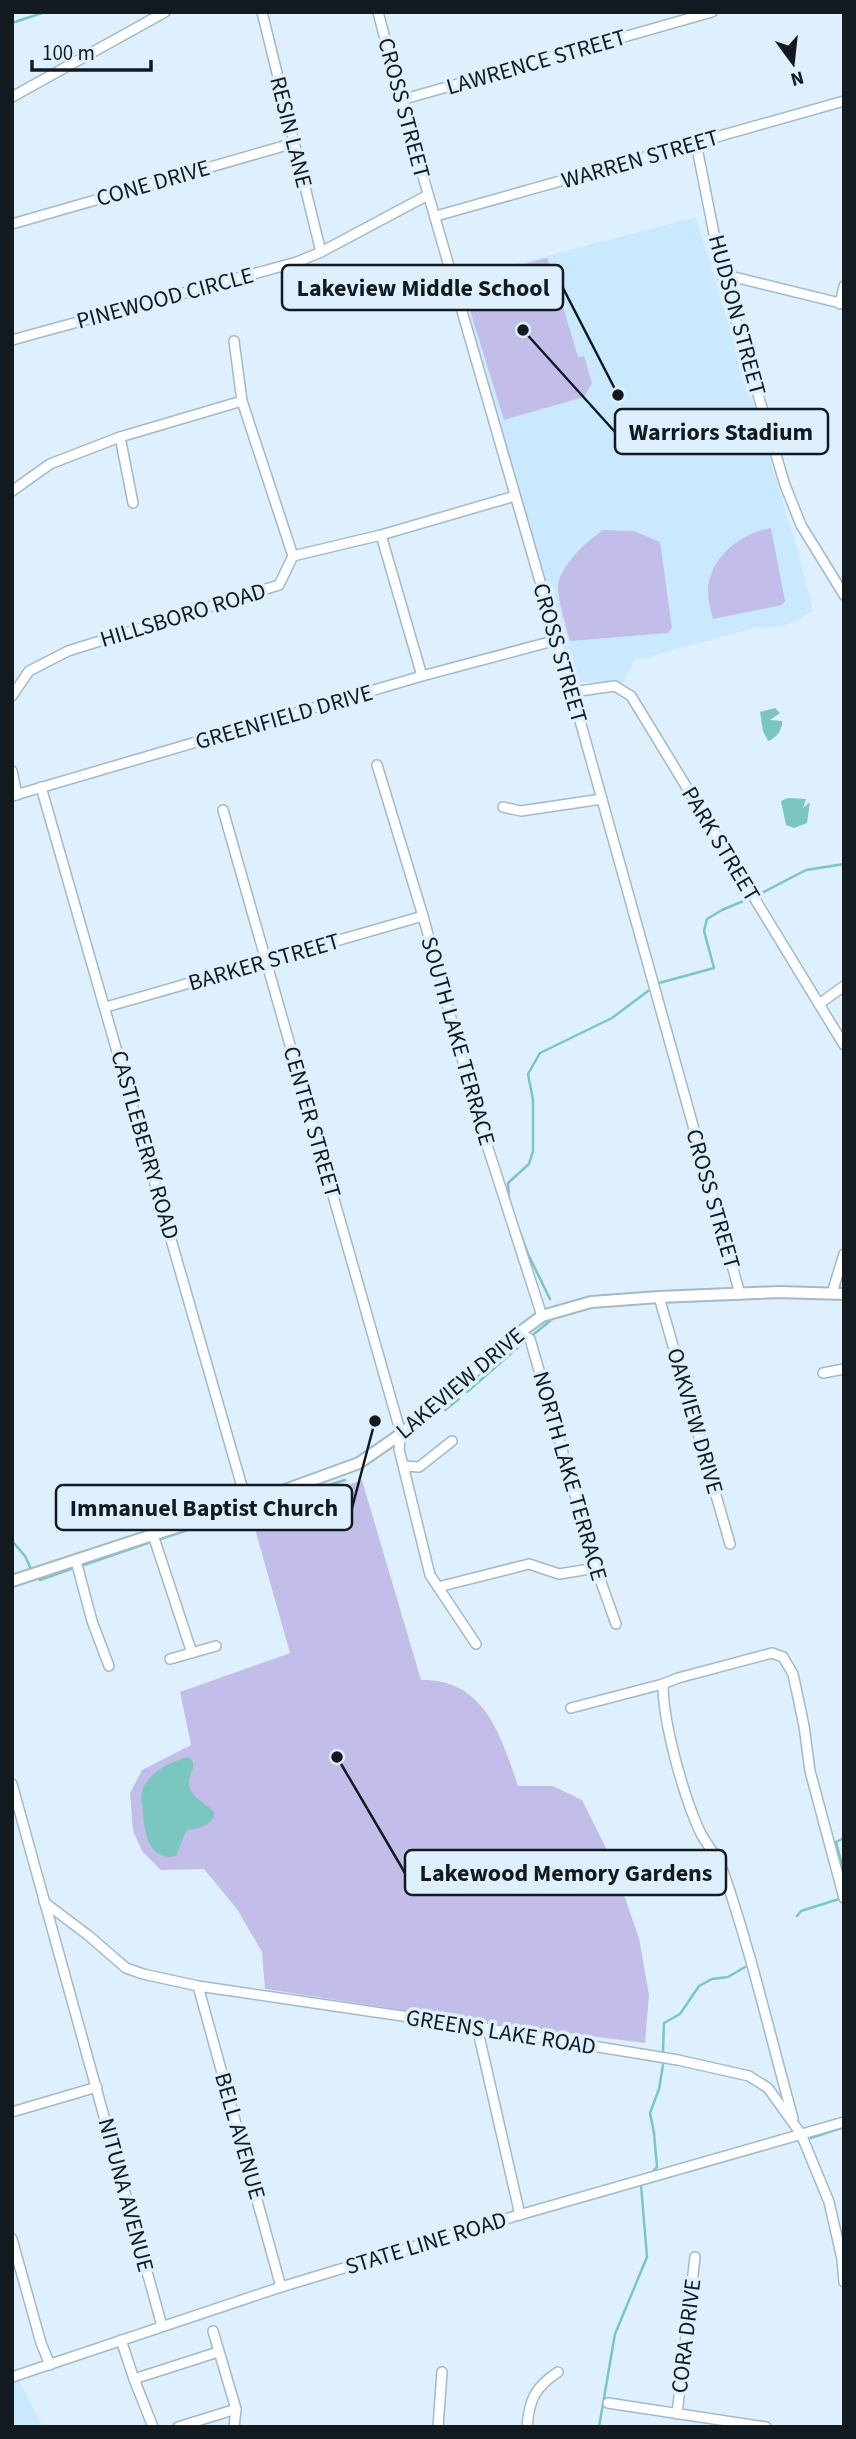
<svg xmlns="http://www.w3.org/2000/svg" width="856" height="2439" viewBox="0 0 856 2439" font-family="'Source Sans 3',sans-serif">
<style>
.built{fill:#cbe9fe}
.green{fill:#c2bee9}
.water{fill:#7bc6bf}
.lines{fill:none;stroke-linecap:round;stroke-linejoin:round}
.stream{stroke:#7bc6bf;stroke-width:2.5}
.minor-casing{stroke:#a3b9c8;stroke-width:12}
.major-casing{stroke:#a3b9c8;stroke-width:14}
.minor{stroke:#fff;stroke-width:9}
.major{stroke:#fff;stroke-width:10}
.labels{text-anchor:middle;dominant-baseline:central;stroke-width:7;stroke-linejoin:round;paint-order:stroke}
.street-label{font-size:23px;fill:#121a1f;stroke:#def0fd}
.leader{fill:none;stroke:#121a1f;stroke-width:2.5}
.callout-dot{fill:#121a1f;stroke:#def0fd;stroke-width:2.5}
.callout{fill:#def0fd;stroke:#121a1f;stroke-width:2.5}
.callout-label{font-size:24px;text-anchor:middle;font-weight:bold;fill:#121a1f}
</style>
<rect width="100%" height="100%" fill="#def0fd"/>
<!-- built -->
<g class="built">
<path d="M696,217L798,551L813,611L793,623L774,627H756L634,661L623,683L573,682L458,279Z"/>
<path d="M18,2379L43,2427H12V2381Z"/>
</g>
<!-- green -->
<g class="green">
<path d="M547,258L551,270L548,272L557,304L562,303L578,357L584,356L592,383L584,397L504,420L461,281Z"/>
<path d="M771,528L785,601L782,605L713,619C711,611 708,600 708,592C708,558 741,533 771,528Z"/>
<path d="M603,530L634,531L660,542L672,628L668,633L570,641C567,629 557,597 558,586C560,565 587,541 603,530Z"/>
<path d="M362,1480L421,1680C485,1679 501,1736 518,1786H553L582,1800L611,1858L639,1938L649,1995L645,2043L486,2023L265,1989L262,1952L237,1909L204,1869L161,1870L142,1851L133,1831L130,1793L142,1770L191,1745L180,1692L290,1653L251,1515L333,1491Z"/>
</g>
<!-- water -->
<g class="water">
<path d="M775,708L780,713L770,720L782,721C783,729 776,739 768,741L763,731L760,712Z"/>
<path d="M788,798L806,799L803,808L810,802L807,823L794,828L786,825L781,801Z"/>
<path d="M188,1757L192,1760C195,1767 192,1769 190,1776C184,1794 204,1802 214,1812C215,1826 197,1828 186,1831L176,1856C149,1861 145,1835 143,1815C142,1803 139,1793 146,1783C154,1770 174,1760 188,1757Z"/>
</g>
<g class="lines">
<!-- stream -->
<g class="stream">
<path d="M12,23L45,12"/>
<path d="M756,896L806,870L844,864"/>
<path d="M659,983L714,968L704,931L707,919L722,910L748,899"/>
<path d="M509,1200L508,1183L529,1164L533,1151V1100L528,1074L540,1053L612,1018L648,991"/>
<path d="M514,1216L528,1254L550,1299"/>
<path d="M534,1334L550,1321"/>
<path d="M467,1392L523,1343"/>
<path d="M445,1410L459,1399"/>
<path d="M279,1500L345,1480"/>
<path d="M161,1539L263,1505"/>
<path d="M12,1541L25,1556L31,1569"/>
<path d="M81,1566L148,1543"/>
<path d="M38,1578L40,1580L71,1569"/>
<path d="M844,1838L836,1842L844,1873"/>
<path d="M797,1916L801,1911L839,1899"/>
<path d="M663,2051L664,2023L680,2014L699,1986L712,1979L728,1977L745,1967"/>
<path d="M811,2138L844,2127"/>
<path d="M654,2170L657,2167L654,2133L650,2113L659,2089L663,2065"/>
<path d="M599,2427L615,2334L647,2257L641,2185"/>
</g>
<defs>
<g id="minor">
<path d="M262,12L321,252"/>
<path d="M378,12L401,100L572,692L740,1294"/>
<path d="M12,97L165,12"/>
<path d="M401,100L712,12"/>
<path d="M696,143L722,274L785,485L801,525L844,595"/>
<path d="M436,216L844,101"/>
<path d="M12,224L294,143"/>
<path d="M722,274L844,304"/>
<path d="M840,304L844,286"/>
<path d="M12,340L297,262L321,252L428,195"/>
<path d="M234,341L242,401L293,556"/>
<path d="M120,437L133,503"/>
<path d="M12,491L50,464L120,437L242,401"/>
<path d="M381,535L422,676"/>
<path d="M572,692L615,686L631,696L844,1045"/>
<path d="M12,696L29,671L68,651L279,585L293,556L381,535L515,496"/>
<path d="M377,765L423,916L478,1117L542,1316"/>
<path d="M12,771L17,795"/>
<path d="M41,787L247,1504"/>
<path d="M12,796L422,676L557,640"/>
<path d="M503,807L521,811L602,799"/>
<path d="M223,810L401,1434L399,1449L430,1575L476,1644"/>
<path d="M819,1004L844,986"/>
<path d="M106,1007L423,916"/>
<path d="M832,1293L844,1254"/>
<path d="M659,1297L730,1544"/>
<path d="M519,1333L530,1339L596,1568L616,1624"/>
<path d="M823,1373L844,1369"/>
<path d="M404,1466L419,1467L452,1441"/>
<path d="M153,1535L192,1653"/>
<path d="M76,1561L92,1621L109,1666"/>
<path d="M438,1587L529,1564L559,1574L596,1568"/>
<path d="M170,1659L216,1646"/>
<path d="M663,1684C663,1724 684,1798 701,1834C708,1846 718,1858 723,1871C751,1951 770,2036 793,2118"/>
<path d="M571,1708L663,1684L678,1678L772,1653L783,1657L793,1674L804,1726L810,1771L844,1898"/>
<path d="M12,1784L162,2326"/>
<path d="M44,1902L89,1936L126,1968L143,1974L198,1986L477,2027L678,2060L749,2076L768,2088L801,2134L829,2202L842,2259L844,2282"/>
<path d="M198,1986L281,2287"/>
<path d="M477,2027L520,2215"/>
<path d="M12,2112L97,2087"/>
<path d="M12,2239L41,2343L50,2365"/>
<path d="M213,2331L236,2409L234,2427"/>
<path d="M121,2340L134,2379"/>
<path d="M12,2377L281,2287L512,2217L844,2122"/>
<path d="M608,2403L766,2427"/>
<path d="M677,2414L695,2257"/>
<path d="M153,2427L134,2379L218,2352"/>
<path d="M178,2427L236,2409"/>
<path d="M438,2427L442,2372"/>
<path d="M527,2427C529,2400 535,2387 558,2372"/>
</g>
<path id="major" d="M12,1581L247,1504L359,1463L401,1434L519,1333L542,1316L591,1302L659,1297L779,1292L844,1294"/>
</defs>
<!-- minor casing -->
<use href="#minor" class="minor-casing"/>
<!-- major casing -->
<use href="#major" class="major-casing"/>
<!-- minor -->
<use href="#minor" class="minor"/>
<!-- major -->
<use href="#major" class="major"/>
</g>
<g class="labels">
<!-- street labels -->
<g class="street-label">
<text transform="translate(536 62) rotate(-16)">LAWRENCE STREET</text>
<text transform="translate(404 108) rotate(75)">CROSS STREET</text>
<text transform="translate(291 132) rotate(76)">RESIN LANE</text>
<text transform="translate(640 159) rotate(-16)">WARREN STREET</text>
<text transform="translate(153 183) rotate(-16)">CONE DRIVE</text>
<text transform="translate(165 298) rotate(-15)">PINEWOOD CIRCLE</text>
<text transform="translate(737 315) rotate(75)">HUDSON STREET</text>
<text transform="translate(183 615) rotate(-17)">HILLSBORO ROAD</text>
<text transform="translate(560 653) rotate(74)">CROSS STREET</text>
<text transform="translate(284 717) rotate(-16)">GREENFIELD DRIVE</text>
<text transform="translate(721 844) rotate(59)">PARK STREET</text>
<text transform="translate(264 962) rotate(-16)">BARKER STREET</text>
<text transform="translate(458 1041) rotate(74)">SOUTH LAKE TERRACE</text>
<text transform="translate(312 1122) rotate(74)">CENTER STREET</text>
<text transform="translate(145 1145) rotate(74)">CASTLEBERRY ROAD</text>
<text transform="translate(713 1199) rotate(74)">CROSS STREET</text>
<text transform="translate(460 1383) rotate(-40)">LAKEVIEW DRIVE</text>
<text transform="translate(695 1421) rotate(74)">OAKVIEW DRIVE</text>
<text transform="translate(570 1476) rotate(74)">NORTH LAKE TERRACE</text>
<text transform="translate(501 2032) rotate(9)">GREENS LAKE ROAD</text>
<text transform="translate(240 2136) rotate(74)">BELL AVENUE</text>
<text transform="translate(126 2195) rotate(75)">NITUNA AVENUE</text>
<text transform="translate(426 2243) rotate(-17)">STATE LINE ROAD</text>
<text transform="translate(686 2336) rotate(-83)">CORA DRIVE</text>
</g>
</g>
<!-- callouts -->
<path class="leader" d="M618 395L563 288M523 330L615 432M375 1421L352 1508M337 1757L405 1873"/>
<g class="callout-dot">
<circle cx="618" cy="395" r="7"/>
<circle cx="523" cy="330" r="7"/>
<circle cx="375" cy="1421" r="7"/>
<circle cx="337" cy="1757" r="7"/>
</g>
<g class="callout">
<rect x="282" y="265" width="281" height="45" rx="7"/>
<rect x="615" y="409" width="213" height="45" rx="7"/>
<rect x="56" y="1485" width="296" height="45" rx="7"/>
<rect x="405" y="1850" width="321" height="45" rx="7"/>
</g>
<g class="callout-label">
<text x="423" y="296">Lakeview Middle School</text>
<text x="721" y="440">Warriors Stadium</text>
<text x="204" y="1516">Immanuel Baptist Church</text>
<text x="566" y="1881">Lakewood Memory Gardens</text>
</g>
<!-- border -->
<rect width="856" height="2439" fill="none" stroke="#121a1f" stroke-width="28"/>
<!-- north arrow -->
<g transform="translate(793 63) rotate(165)" stroke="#def0fd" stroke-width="5" paint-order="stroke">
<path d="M0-5L12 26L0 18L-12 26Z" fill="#121a1f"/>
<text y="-10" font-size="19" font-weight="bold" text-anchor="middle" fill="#121a1f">N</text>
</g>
<!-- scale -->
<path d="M32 60v10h119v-10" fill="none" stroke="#121a1f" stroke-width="3.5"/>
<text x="42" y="60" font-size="21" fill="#121a1f" stroke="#def0fd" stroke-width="5" paint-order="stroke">100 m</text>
</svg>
